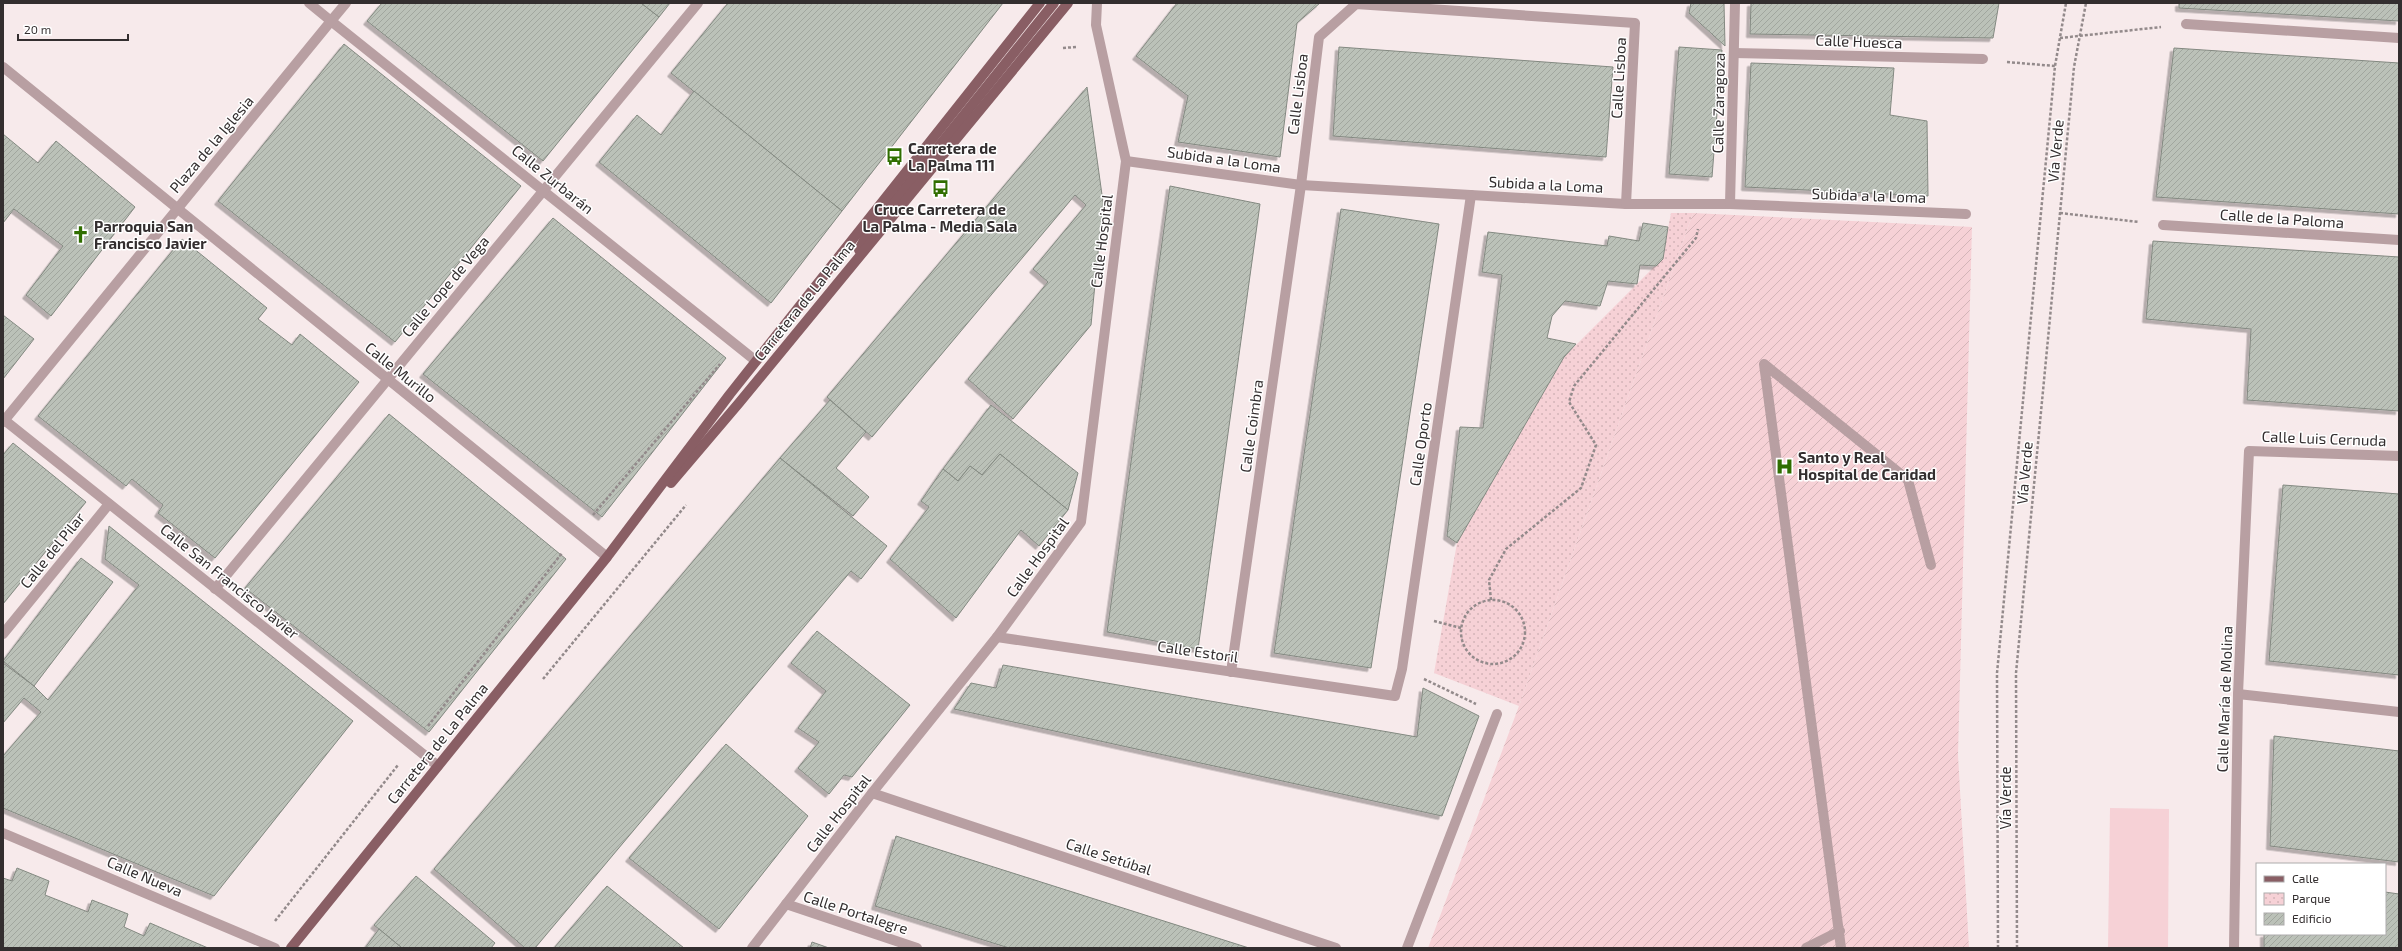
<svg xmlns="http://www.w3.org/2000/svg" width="2402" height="951" viewBox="0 0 2402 951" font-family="'Exo 2',sans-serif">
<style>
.grass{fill:#f6d1d6}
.park{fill:url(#park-dots)}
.garden{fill:url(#garden-furrows)}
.building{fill:url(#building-hatch);stroke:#838981;filter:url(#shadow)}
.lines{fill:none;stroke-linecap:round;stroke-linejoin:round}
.path{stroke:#938a8b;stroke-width:2.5;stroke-dasharray:3 2;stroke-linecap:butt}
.minor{stroke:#b89fa2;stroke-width:10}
.major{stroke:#895e64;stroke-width:10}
.labels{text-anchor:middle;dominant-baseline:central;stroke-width:3;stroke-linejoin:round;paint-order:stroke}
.street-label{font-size:15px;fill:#332e2f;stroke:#fff}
.poi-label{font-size:15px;font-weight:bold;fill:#332e2f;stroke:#fff;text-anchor:start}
</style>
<defs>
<pattern id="park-dots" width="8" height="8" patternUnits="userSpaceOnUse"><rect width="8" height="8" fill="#f6d1d6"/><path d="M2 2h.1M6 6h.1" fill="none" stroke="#d3b4b8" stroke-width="1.8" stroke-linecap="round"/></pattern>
<pattern id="garden-furrows" width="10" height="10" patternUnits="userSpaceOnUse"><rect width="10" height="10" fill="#f6d1d6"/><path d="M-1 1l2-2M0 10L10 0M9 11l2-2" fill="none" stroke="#d3b4b8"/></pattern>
<pattern id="building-hatch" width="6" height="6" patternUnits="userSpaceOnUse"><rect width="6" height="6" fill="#bbc1b8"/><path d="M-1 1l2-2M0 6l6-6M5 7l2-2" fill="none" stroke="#a1a69e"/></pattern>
<filter id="shadow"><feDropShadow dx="-3.5" dy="3.5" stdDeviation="0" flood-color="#0004"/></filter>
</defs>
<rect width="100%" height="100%" fill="#f7eaeb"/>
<!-- grass -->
<path class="grass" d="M2110,808L2169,809L2168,948H2108Z"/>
<!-- park -->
<path class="park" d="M1671,213H1693L1519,706L1434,673L1457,543L1564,357L1662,259Z"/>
<!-- garden -->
<path class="garden" d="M1693,213L1972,227L1958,755L1969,948H1428L1519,706Z"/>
<!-- building -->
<g class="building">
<path d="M382,3H641L659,17L543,161L367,21Z"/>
<path d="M641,3H670L659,17Z"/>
<path d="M728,3H1003L842,211L671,73Z"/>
<path d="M1177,3H1320L1297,23L1280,157L1178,142L1188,96L1136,56Z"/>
<path d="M1691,3H1724L1725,46L1689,13Z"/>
<path d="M1751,3H1999L1993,38L1750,34Z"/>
<path d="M2179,3H2399V21L2179,8Z"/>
<path d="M344,44L521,186L395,342L218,201Z"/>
<path d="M1339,47L1613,67L1606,157L1333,136Z"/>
<path d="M1679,47L1722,50L1712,177L1669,174Z"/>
<path d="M2174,48L2399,63V214L2156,197Z"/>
<path d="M1751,63L1894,68L1890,115L1927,121L1928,196L1745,187Z"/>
<path d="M1087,87L1103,202L1091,325L1013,419L968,379L1048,282L1033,269L1086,205L1075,195L872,437L827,397Z"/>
<path d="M694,91L842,211L771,303L599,162L637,115L661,135Z"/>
<path d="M3,134L38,163L56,141L135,207L51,316L26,295L63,246L14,209L3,223Z"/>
<path d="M1170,186L1260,204L1198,649L1107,632Z"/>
<path d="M1341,209L1439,224L1371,668L1274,653Z"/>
<path d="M553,218L726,358L602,517L423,374Z"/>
<path d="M1643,223L1668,227L1663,259L1656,266L1640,265L1637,284L1608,281L1600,306L1565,301L1552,316L1547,338L1576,344L1564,357L1457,543L1447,536L1460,427L1483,428L1502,275L1482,272L1488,232L1607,246L1609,236L1639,241Z"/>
<path d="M182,239L267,308L258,319L292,345L300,334L359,382L215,558L158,513L163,505L132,479L126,486L38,416Z"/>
<path d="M2153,241L2399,257V411L2247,400L2251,329L2146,319Z"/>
<path d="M3,315L34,339L3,379Z"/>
<path d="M830,400L866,432L836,468L869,497L853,516L780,458Z"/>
<path d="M991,405L1078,473L1068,510L1000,454L982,475L970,466L958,481L943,469Z"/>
<path d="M389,414L566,559L429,732L245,588Z"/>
<path d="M13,443L86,502L3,604V455Z"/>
<path d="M1000,454L1068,510L1039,546L1021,530L956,618L890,559L929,507L921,501L943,469L958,481L970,466L982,475Z"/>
<path d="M780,458L887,546L861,579L851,571L535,948H525L434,869Z"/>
<path d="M2283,485L2399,494V675L2269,661Z"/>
<path d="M109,526L353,721L214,896L3,808V756L41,712L24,698L3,723V663L34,686L48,700L139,585L105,559Z"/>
<path d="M81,558L113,582L34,686L3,661Z"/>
<path d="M817,631L910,705L852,777L844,775L829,794L798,768L819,742L798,728L826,691L791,663Z"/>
<path d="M1003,665L1417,737L1423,688L1479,716L1442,816L954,709L971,683L996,688Z"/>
<path d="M2274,736L2399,751V862L2270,846Z"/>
<path d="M726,744L808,816L719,929L629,858Z"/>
<path d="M896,836L1249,948H1009L875,906Z"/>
<path d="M17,868L49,881L45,895L88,912L92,900L128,914L124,927L144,936L150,923L208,948H3V878L12,881Z"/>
<path d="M416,876L495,943L491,948H402L374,925Z"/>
<path d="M607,886L684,948H554Z"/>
<path d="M2385,892L2399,894V948H2264V934H2385Z"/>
<path d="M379,929L402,948H365Z"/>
<path d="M812,942L829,948H810Z"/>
</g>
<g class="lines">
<!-- path -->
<g class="path">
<path d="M2060,38L2161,27"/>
<path d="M1063,48L1076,47"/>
<path d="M2007,62L2055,66"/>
<path d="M2060,213L2139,222"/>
<path d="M593,515L720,364"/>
<path d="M1491,600L1489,580L1506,549L1581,488L1596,445L1569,402L1574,386L1696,238L1698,229"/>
<circle cx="1493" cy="632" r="32"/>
<path d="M1434,621L1461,628"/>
<path d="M543,679L686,505"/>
<path d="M1424,679L1476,704"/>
<path d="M428,726L562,553"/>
<path d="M275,921L398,765"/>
<path d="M1998,948L1997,673L2055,66L2066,3"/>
<path d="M2017,948L2016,673L2074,67L2086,3"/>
</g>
<!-- minor -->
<g class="minor">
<path d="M346,3L331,21L756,361"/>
<path d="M2186,24L2399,38"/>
<path d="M1734,53L1983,59"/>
<path d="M3,67L607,557"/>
<path d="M1126,161L1301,185L1626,204H1730L1966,214"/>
<path d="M1730,204L1735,3"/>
<path d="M2163,225L2399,240"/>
<path d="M3,419L438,766"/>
<path d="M3,422L331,21L309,3"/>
<path d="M215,589L698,3"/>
<path d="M3,634L109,504"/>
<path d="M997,637L1395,696L1402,669L1471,195"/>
<path d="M1231,672L1301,185L1319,37L1356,4L1635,23L1626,204"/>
<path d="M2238,694L2399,712"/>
<path d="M872,793L1336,948"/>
<path d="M3,833L275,948"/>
<path d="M786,904L917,948"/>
<path d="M752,948L872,793L997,637L1081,522L1126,161L1096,25L1097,3"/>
<path d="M1407,948L1497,714"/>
<path d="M1806,948L1840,931"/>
<path d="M1841,948L1764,364L1908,480L1931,565"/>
<path d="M2234,948L2238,694L2249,451L2399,456"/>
</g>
<!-- major -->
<g class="major">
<path d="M859,250L865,238L1054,3"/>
<path d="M671,483L739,403L1068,3"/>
<path d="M291,948L607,557L730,394L1040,3"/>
</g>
</g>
<!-- icons -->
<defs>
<symbol id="bus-bare" viewBox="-9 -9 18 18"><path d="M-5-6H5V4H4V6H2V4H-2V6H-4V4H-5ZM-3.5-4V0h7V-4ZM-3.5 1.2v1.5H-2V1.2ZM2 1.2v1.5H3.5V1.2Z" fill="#306e00" stroke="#fff" stroke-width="2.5" paint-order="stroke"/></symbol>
<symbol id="church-bare" viewBox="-9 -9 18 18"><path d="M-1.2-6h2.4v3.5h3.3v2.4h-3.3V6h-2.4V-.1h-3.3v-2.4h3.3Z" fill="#306e00" stroke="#fff" stroke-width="2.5" paint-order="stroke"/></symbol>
<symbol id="hospital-bare" viewBox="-9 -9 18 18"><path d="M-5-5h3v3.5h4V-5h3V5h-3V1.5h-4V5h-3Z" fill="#306e00" stroke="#fff" stroke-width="2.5" paint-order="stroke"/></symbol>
</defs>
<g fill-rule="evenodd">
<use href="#bus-bare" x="882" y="144" width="25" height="25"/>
<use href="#bus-bare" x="928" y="176" width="25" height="25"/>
<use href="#church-bare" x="68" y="222" width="25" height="25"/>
<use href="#hospital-bare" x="1772" y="454" width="25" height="25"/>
</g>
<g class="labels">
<!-- street labels -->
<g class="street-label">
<text transform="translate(1859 41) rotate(2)">Calle Huesca</text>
<text transform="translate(1618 78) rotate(-87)">Calle Lisboa</text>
<text transform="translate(1297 94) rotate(-83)">Calle Lisboa</text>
<text transform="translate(1718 103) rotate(-89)">Calle Zaragoza</text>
<text transform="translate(211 144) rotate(-50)">Plaza de la Iglesia</text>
<text transform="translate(2055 151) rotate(-85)">Vía Verde</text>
<text transform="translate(1224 159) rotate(8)">Subida a la Loma</text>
<text transform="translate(553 179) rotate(39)">Calle Zurbarán</text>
<text transform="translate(1546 184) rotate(3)">Subida a la Loma</text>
<text transform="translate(1869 195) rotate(2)">Subida a la Loma</text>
<text transform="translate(2282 218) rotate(4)">Calle de la Paloma</text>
<text transform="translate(1101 241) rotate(-83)">Calle Hospital</text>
<text transform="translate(445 286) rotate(-50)">Calle Lope de Vega</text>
<text transform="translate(804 300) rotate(-51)">Carretera de La Palma</text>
<text transform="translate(401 372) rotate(39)">Calle Murillo</text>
<text transform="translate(1251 426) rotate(-82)">Calle Coimbra</text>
<text transform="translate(2324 438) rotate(2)">Calle Luis Cernuda</text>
<text transform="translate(1420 444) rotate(-82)">Calle Oporto</text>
<text transform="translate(2024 473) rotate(-85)">Vía Verde</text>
<text transform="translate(52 550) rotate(-51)">Calle del Pilar</text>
<text transform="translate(1037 557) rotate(-54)">Calle Hospital</text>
<text transform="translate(230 581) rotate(39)">Calle San Francisco Javier</text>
<text transform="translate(1198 651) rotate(8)">Calle Estoril</text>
<text transform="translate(2224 699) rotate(-88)">Calle María de Molina</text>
<text transform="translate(437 743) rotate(-51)">Carretera de La Palma</text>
<text transform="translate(2005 798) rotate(-90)">Vía Verde</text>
<text transform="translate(838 813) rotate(-52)">Calle Hospital</text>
<text transform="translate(1109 856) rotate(18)">Calle Setúbal</text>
<text transform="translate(145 876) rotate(23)">Calle Nueva</text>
<text transform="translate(856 912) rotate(18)">Calle Portalegre</text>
</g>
<!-- poi labels -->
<g class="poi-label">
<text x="908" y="148">Carretera de<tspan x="908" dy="17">La Palma 111</tspan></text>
<text x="940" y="209" text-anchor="middle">Cruce Carretera de<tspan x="940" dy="17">La Palma - Media Sala</tspan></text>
<text x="94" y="226">Parroquia San<tspan x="94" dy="17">Francisco Javier</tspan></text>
<text x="1798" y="457">Santo y Real<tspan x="1798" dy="17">Hospital de Caridad</tspan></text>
</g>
</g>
<!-- border -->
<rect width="2402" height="951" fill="none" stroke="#332e2f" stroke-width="8"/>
<!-- legend -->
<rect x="2256" y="863" width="130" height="72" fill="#ffffff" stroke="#adabac"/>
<rect x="2264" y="876" width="20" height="6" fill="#895e64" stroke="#adabac"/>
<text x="2292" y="883" font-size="12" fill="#332e2f">Calle</text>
<rect x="2264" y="893" width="20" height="12" fill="url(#park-dots)" stroke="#adabac"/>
<text x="2292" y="903" font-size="12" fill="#332e2f">Parque</text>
<rect x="2264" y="913" width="20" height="12" fill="url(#building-hatch)" stroke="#adabac"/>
<text x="2292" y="923" font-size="12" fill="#332e2f">Edificio</text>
<!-- scale -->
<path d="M18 34v6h110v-6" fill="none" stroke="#332e2f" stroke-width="2"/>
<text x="24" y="34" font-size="12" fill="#332e2f" stroke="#ffffff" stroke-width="3" paint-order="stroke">20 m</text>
</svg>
